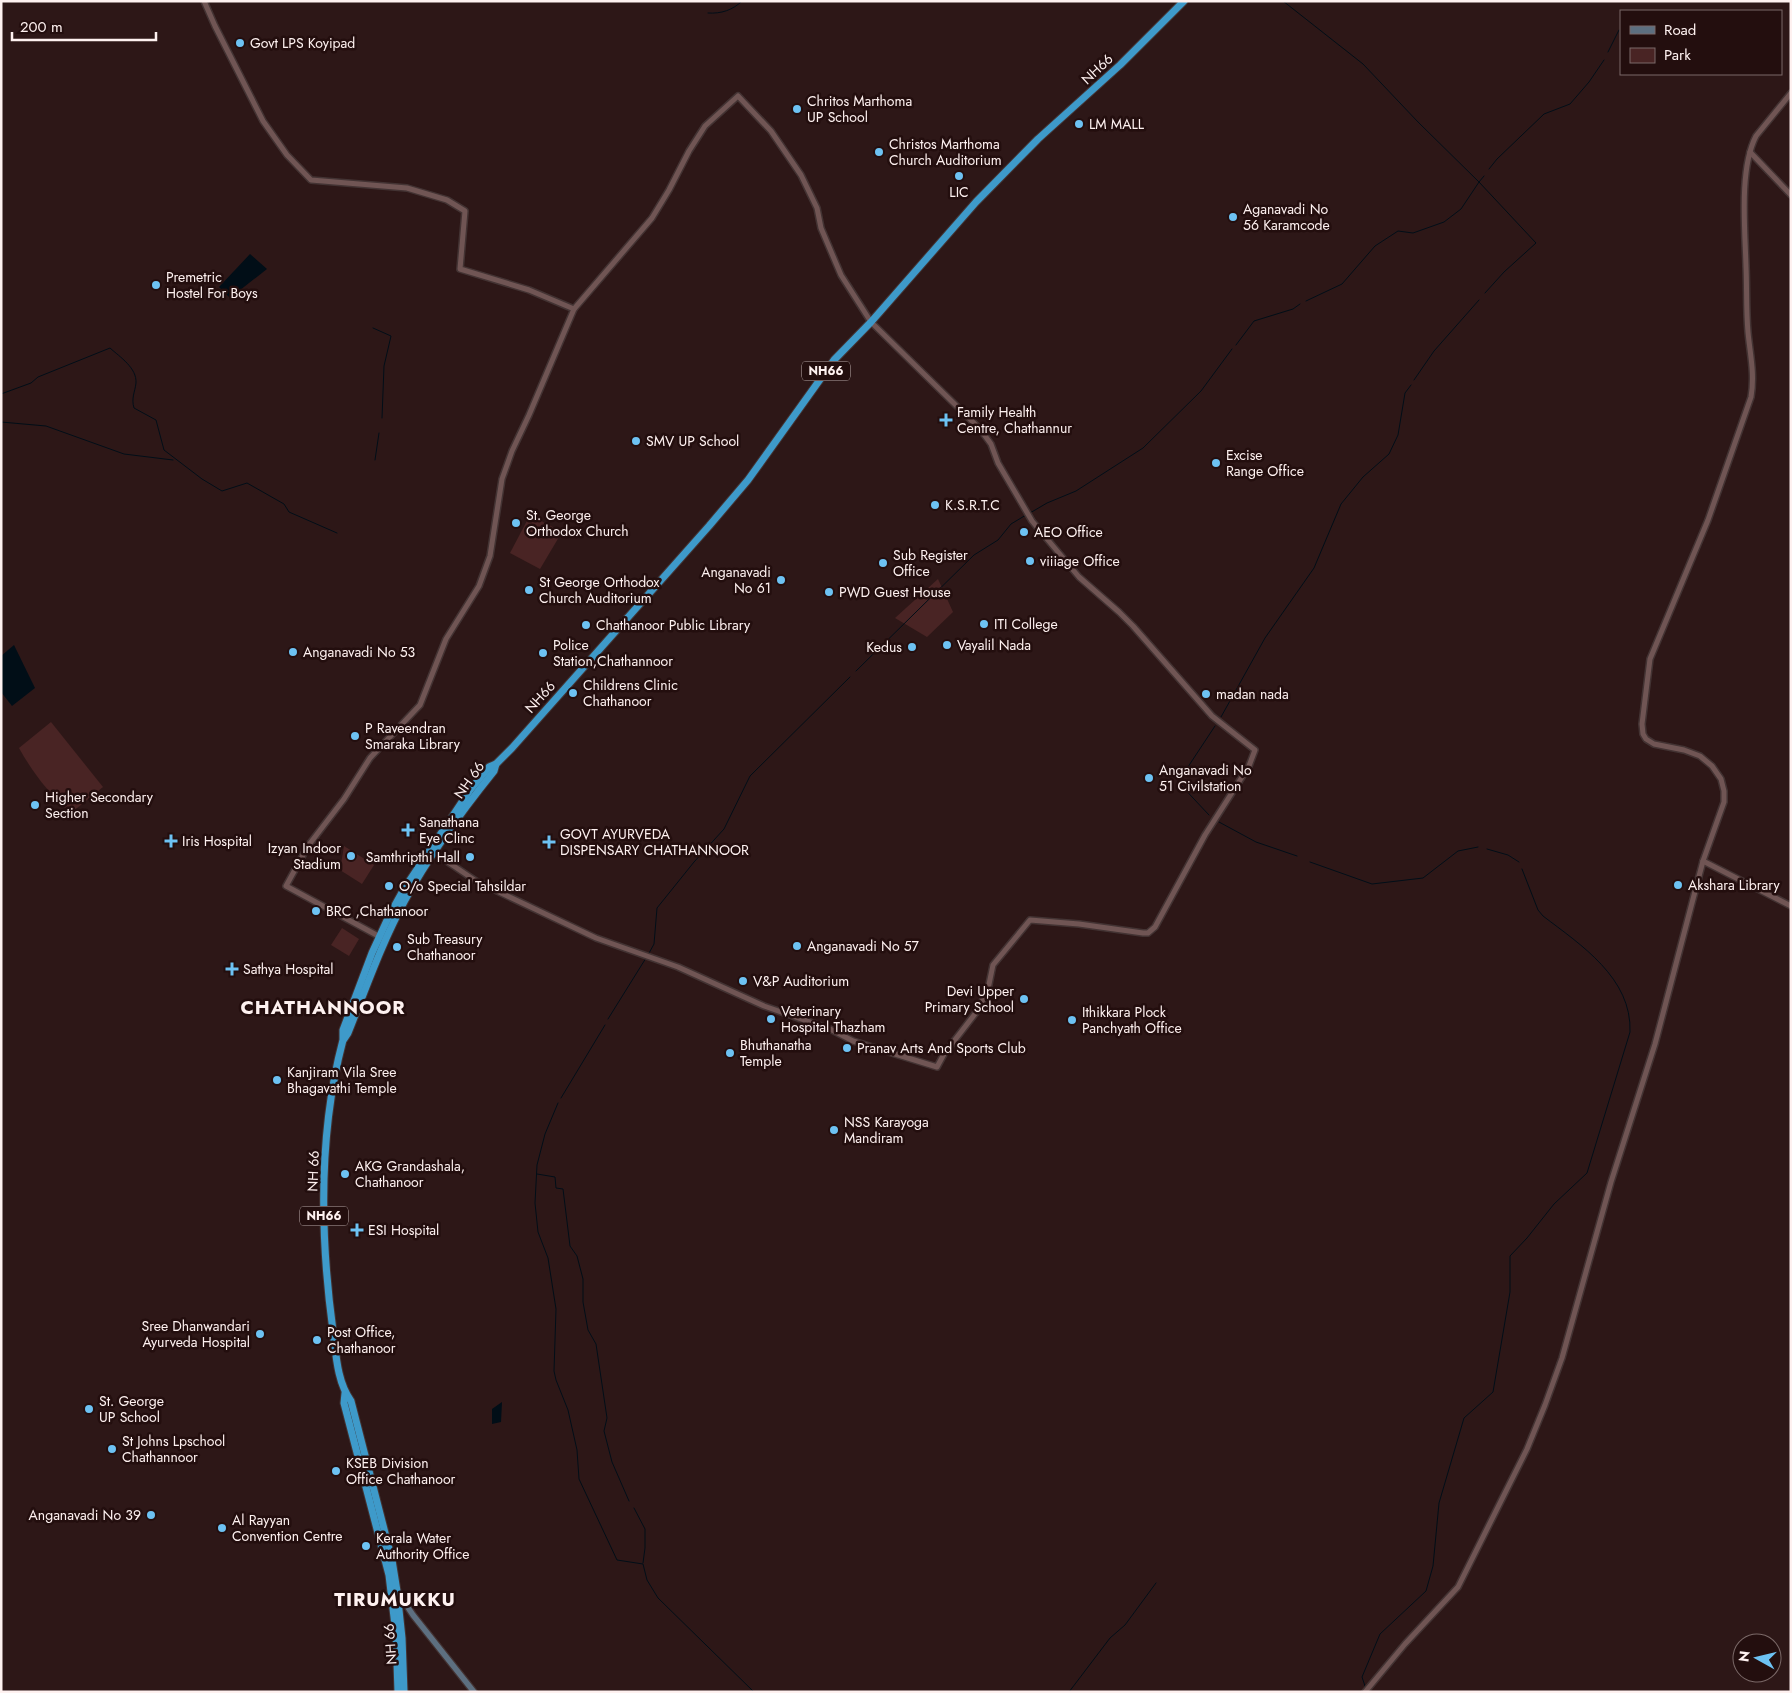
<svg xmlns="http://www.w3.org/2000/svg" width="1792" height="1693" viewBox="0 0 1792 1693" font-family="Jost,sans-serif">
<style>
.green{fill:#492424}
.water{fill:#010e17}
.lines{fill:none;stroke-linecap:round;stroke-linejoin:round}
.stream{stroke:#010e17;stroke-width:1}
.tertiary-casing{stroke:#433333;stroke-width:8}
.secondary-casing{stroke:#433333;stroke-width:8}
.trunk-casing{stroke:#433333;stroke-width:9}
.tertiary{stroke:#705554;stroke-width:5}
.secondary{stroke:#5d6f80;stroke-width:5.5}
.trunk{stroke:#3e9aca;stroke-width:7}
.poi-dot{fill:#6dc2f3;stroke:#230e0e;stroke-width:2}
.labels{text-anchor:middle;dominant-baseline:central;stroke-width:5;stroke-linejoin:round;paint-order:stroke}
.shield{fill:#230e0e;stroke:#bcadac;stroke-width:1}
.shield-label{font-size:12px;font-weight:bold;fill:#fef1f0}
.poi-label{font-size:14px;fill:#fef1f0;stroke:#230e0e;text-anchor:start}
.street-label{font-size:14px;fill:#fef1f0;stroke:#230e0e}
.district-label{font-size:19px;font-weight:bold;letter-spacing:1px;fill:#fef1f0;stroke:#230e0e}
</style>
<rect width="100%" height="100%" fill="#2d1717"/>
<!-- green -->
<g class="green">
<path d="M530,515L562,532L540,569L510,553Z"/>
<path d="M938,579L953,612L927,637L895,618Z"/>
<path d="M51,722L103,787L71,813C49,794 33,773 19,748Z"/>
<path d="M344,846L374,865L362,884L340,870Z"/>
<path d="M342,928L359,939L349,956L331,945Z"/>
</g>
<!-- water -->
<g class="water">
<path d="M250,254L267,269L230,298L219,287Z"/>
<path d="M14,645L35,688L12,706L1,692V656Z"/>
<path d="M502,1402L501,1422L492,1424V1409Z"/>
</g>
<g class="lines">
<!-- stream -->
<g class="stream">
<path d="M1283,1L1363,64L1418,122L1479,182L1461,209L1444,222L1413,233L1398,231L1375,246L1342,284L1306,301"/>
<path d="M708,13C721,14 733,10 742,1"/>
<path d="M1608,52L1619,30"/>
<path d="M1489,169L1497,159L1544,114L1570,104L1589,82L1604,60"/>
<path d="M1484,176L1479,182L1536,243L1504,272L1485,293"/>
<path d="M373,328L391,336L384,366L382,418"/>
<path d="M1236,345L1254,321L1293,309L1300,304"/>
<path d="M1414,380L1434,351L1479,300"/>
<path d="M1,394L31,383L38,377L110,348C120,357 137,368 136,383C135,392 131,398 134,408L156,420L164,450L202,479L222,491L247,483L284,504L289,512L337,533"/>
<path d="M1,422L46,426L124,454L173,460"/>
<path d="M375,460L379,433"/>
<path d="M1030,513L1047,503L1076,491L1143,448L1201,391L1232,349"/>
<path d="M856,671L974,555L998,540L1011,524L1026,515"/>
<path d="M1221,717L1265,638L1314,568L1341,504L1363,477L1389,454L1398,435L1405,393L1411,385"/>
<path d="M1209,815L1178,782L1215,726"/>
<path d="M1219,822L1256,842L1297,856"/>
<path d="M1487,849L1508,855L1519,862"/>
<path d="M1310,862L1372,884L1423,878L1458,851L1478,847"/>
<path d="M648,955L654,944L657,908L694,862L724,829L750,776L850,677"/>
<path d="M608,1019L646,958"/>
<path d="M561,1098L605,1025"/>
<path d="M558,1103L545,1134L537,1165L535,1203L538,1232L548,1258L556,1309L554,1371L556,1380L568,1410L577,1450L579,1479L617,1560L643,1564L647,1580L658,1598L754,1692"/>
<path d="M537,1174L555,1177L556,1188L563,1189L570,1246L577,1256L583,1279V1302L588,1330L596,1344L607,1418L604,1431L612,1462L629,1501"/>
<path d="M634,1508L645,1529V1548L643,1563"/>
<path d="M1366,1689L1362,1677L1380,1634L1426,1591L1433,1566L1439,1503L1464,1418L1493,1392L1510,1292V1256L1527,1238L1554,1204L1587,1173L1630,1032C1632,978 1581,945 1543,916L1538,910L1522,869"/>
<path d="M1069,1692L1110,1638L1125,1625L1156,1583"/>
</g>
<defs>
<g id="tertiary">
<path d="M204,1L215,26L263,121L287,155L311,180L407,188L447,200L465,211L460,269L529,290L574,309L529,415L512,451L502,479L490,556L479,586L446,639L420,705L370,758L344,799L308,846L286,886L382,938"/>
<path d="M1750,152L1791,195"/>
<path d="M433,852L476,881L596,938L678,967L764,1006L830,1029L853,1041L937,1067L944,1054L978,1010L988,989L993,965L1030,920L1079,924L1143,933H1148L1155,927L1205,835L1249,766L1255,750L1212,716L1133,626L1119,612L1079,577L1032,521L998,463L991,444L980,429L871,322L841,275L821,228L817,208L801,175L771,131L738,96L705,126L689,151L669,190L652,218L574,309"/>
<path d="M1703,861L1791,906"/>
<path d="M1365,1692L1405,1644L1458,1587L1527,1449L1545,1405L1562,1358L1611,1182L1655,1044L1703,861L1724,802V791L1721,779L1712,766L1700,756L1684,750L1654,744L1646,739L1643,734L1642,724L1650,659L1708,520L1751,397C1755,374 1750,354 1748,332C1746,310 1747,288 1746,266C1745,229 1739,169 1756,136L1791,93"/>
</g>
<path id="secondary" d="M397,1591L413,1615L474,1692"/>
<g id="trunk">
<path d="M344,1039L348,1033C366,988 382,942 405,900C430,854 461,812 494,771L496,764"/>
<path d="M345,1393L344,1403L389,1575L396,1634L398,1692"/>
<path d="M404,1692L402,1638L397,1591L392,1560L351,1401C337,1382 336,1354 333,1331C320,1235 318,1134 343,1040V1030L372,953L389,916L404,889L470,790L489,767L496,764L512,748L709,526L748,480L834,360L871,322L976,202L1038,139L1120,65L1184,1"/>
</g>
</defs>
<!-- tertiary casing -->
<use href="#tertiary" class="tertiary-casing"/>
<!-- secondary casing -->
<use href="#secondary" class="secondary-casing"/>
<!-- trunk casing -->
<use href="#trunk" class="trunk-casing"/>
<!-- tertiary -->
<use href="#tertiary" class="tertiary"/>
<!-- secondary -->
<use href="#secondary" class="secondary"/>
<!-- trunk -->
<use href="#trunk" class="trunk"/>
</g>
<!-- markers -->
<g class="poi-dot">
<circle cx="240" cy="43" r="5"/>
<circle cx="797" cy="109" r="5"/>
<circle cx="1079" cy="124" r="5"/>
<circle cx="879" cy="152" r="5"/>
<circle cx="959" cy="176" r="5"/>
<circle cx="1233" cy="217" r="5"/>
<circle cx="156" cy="285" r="5"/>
<path d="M943.5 412.5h5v5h5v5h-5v5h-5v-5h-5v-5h5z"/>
<circle cx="636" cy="441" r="5"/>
<circle cx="1216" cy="463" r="5"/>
<circle cx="935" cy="505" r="5"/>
<circle cx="516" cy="523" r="5"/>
<circle cx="1024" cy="532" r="5"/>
<circle cx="1030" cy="561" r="5"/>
<circle cx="883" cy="563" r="5"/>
<circle cx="781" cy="580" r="5"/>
<circle cx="529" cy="590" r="5"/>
<circle cx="829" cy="592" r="5"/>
<circle cx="984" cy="624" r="5"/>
<circle cx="586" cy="625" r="5"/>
<circle cx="947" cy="645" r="5"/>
<circle cx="912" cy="647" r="5"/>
<circle cx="293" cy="652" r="5"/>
<circle cx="543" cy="653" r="5"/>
<circle cx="573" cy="693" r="5"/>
<circle cx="1206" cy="694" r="5"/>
<circle cx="355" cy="736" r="5"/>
<circle cx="1149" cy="778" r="5"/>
<circle cx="35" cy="805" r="5"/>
<path d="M405.5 822.5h5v5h5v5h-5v5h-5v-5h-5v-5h5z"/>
<path d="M168.5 833.5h5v5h5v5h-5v5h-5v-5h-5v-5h5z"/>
<path d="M546.5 834.5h5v5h5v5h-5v5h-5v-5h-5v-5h5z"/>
<circle cx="351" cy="856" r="5"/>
<circle cx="470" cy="857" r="5"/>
<circle cx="1678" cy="885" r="5"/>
<circle cx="389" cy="886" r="5"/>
<circle cx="316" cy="911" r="5"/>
<circle cx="797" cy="946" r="5"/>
<circle cx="397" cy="947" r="5"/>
<path d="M229.5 961.5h5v5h5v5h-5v5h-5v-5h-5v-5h5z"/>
<circle cx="743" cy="981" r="5"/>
<circle cx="1024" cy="999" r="5"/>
<circle cx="771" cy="1019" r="5"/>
<circle cx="1072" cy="1020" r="5"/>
<circle cx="847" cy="1048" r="5"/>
<circle cx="730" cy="1053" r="5"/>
<circle cx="277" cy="1080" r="5"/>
<circle cx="834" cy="1130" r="5"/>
<circle cx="345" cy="1174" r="5"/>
<path d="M354.5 1222.5h5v5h5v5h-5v5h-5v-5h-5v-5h5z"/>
<circle cx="260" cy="1334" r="5"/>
<circle cx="317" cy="1340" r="5"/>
<circle cx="89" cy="1409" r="5"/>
<circle cx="112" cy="1449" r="5"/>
<circle cx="336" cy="1471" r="5"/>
<circle cx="151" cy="1515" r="5"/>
<circle cx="222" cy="1528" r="5"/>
<circle cx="366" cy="1546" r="5"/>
</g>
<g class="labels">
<!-- shield labels -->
<g class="shield">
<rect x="802" y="361.5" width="48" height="19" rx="4"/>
<rect x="300" y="1206.5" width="48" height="19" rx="4"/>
</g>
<g class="shield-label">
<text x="826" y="371">NH66</text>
<text x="324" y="1216">NH66</text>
</g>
<!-- poi labels -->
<g class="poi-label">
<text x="250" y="43">Govt LPS Koyipad</text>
<text x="807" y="101">Chritos Marthoma<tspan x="807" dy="16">UP School</tspan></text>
<text x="1089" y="124">LM MALL</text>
<text x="889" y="144">Christos Marthoma<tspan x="889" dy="16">Church Auditorium</tspan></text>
<text x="959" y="192" text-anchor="middle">LIC</text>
<text x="1243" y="209">Aganavadi No<tspan x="1243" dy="16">56 Karamcode</tspan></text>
<text x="166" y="277">Premetric<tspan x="166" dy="16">Hostel For Boys</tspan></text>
<text x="957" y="412">Family Health<tspan x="957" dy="16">Centre, Chathannur</tspan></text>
<text x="646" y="441">SMV UP School</text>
<text x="1226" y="455">Excise<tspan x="1226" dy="16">Range Office</tspan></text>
<text x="945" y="505">K.S.R.T.C</text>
<text x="526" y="515">St. George<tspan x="526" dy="16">Orthodox Church</tspan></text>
<text x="1034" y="532">AEO Office</text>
<text x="893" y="555">Sub Register<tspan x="893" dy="16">Office</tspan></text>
<text x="1040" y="561">viiiage Office</text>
<text x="771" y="572" text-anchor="end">Anganavadi<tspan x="771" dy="16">No 61</tspan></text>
<text x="539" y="582">St George Orthodox<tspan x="539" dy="16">Church Auditorium</tspan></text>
<text x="839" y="592">PWD Guest House</text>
<text x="994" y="624">ITI College</text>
<text x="596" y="625">Chathanoor Public Library</text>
<text x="553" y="645">Police<tspan x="553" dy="16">Station,Chathannoor</tspan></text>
<text x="957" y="645">Vayalil Nada</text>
<text x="902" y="647" text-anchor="end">Kedus</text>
<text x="303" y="652">Anganavadi No 53</text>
<text x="583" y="685">Childrens Clinic<tspan x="583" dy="16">Chathanoor</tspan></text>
<text x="1216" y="694">madan nada</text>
<text x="365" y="728">P Raveendran<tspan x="365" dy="16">Smaraka Library</tspan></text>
<text x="1159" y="770">Anganavadi No<tspan x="1159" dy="16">51 Civilstation</tspan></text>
<text x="45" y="797">Higher Secondary<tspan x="45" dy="16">Section</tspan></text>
<text x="419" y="822">Sanathana<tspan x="419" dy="16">Eye Clinc</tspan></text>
<text x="560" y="834">GOVT AYURVEDA<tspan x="560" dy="16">DISPENSARY CHATHANNOOR</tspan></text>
<text x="182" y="841">Iris Hospital</text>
<text x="341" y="848" text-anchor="end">Izyan Indoor<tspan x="341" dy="16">Stadium</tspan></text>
<text x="460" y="857" text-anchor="end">Samthripthi Hall</text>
<text x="1688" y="885">Akshara Library</text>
<text x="399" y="886">O/o Special Tahsildar</text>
<text x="326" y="911">BRC ,Chathanoor</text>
<text x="407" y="939">Sub Treasury<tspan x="407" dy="16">Chathanoor</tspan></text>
<text x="807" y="946">Anganavadi No 57</text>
<text x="243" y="969">Sathya Hospital</text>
<text x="753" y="981">V&amp;P Auditorium</text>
<text x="1014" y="991" text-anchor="end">Devi Upper<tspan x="1014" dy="16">Primary School</tspan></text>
<text x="781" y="1011">Veterinary<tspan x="781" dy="16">Hospital Thazham</tspan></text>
<text x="1082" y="1012">Ithikkara Plock<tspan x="1082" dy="16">Panchyath Office</tspan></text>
<text x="740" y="1045">Bhuthanatha<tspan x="740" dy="16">Temple</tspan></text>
<text x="857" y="1048">Pranav Arts And Sports Club</text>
<text x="287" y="1072">Kanjiram Vila Sree<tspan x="287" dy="16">Bhagavathi Temple</tspan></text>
<text x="844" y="1122">NSS Karayoga<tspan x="844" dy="16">Mandiram</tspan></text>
<text x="355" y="1166">AKG Grandashala,<tspan x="355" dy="16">Chathanoor</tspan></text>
<text x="368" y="1230">ESI Hospital</text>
<text x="250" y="1326" text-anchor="end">Sree Dhanwandari<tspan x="250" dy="16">Ayurveda Hospital</tspan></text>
<text x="327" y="1332">Post Office,<tspan x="327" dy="16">Chathanoor</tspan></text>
<text x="99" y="1401">St. George<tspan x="99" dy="16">UP School</tspan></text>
<text x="122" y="1441">St Johns Lpschool<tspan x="122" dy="16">Chathannoor</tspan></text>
<text x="346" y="1463">KSEB Division<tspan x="346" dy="16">Office Chathanoor</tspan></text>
<text x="141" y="1515" text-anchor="end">Anganavadi No 39</text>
<text x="232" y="1520">Al Rayyan<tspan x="232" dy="16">Convention Centre</tspan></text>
<text x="376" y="1538">Kerala Water<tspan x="376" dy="16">Authority Office</tspan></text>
</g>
<!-- street labels -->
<g class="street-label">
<text transform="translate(1097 69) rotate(-43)">NH66</text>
<text transform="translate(540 697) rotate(-48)">NH66</text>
<text transform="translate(469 780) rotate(-55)">NH 66</text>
<text transform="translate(313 1171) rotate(-88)">NH 66</text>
<text transform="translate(390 1644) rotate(-94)">NH 66</text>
</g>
<!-- district labels -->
<g class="district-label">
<text x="323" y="1007">CHATHANNOOR</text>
<text x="395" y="1599">TIRUMUKKU</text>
</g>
</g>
<!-- border -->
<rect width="1792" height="1693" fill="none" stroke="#fef1f0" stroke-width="5"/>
<!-- legend -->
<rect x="1620" y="10" width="162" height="65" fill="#230e0e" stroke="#7b6968"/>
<rect x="1630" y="26" width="25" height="8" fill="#5d6f80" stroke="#7b6968"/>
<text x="1664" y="35" font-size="15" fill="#fef1f0">Road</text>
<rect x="1630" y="48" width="25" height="15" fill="#492424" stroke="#7b6968"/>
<text x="1664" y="60" font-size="15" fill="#fef1f0">Park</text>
<!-- north arrow -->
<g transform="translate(1757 1658) rotate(278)"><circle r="24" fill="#230e0e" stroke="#7b6968"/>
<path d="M0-4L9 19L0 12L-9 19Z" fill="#6dc2f3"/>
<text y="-8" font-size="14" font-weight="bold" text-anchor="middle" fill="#fef1f0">N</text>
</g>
<!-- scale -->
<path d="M12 32v8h144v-8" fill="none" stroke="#fef1f0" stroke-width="2.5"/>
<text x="20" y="32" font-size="15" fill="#fef1f0" stroke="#230e0e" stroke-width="4" paint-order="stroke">200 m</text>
</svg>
